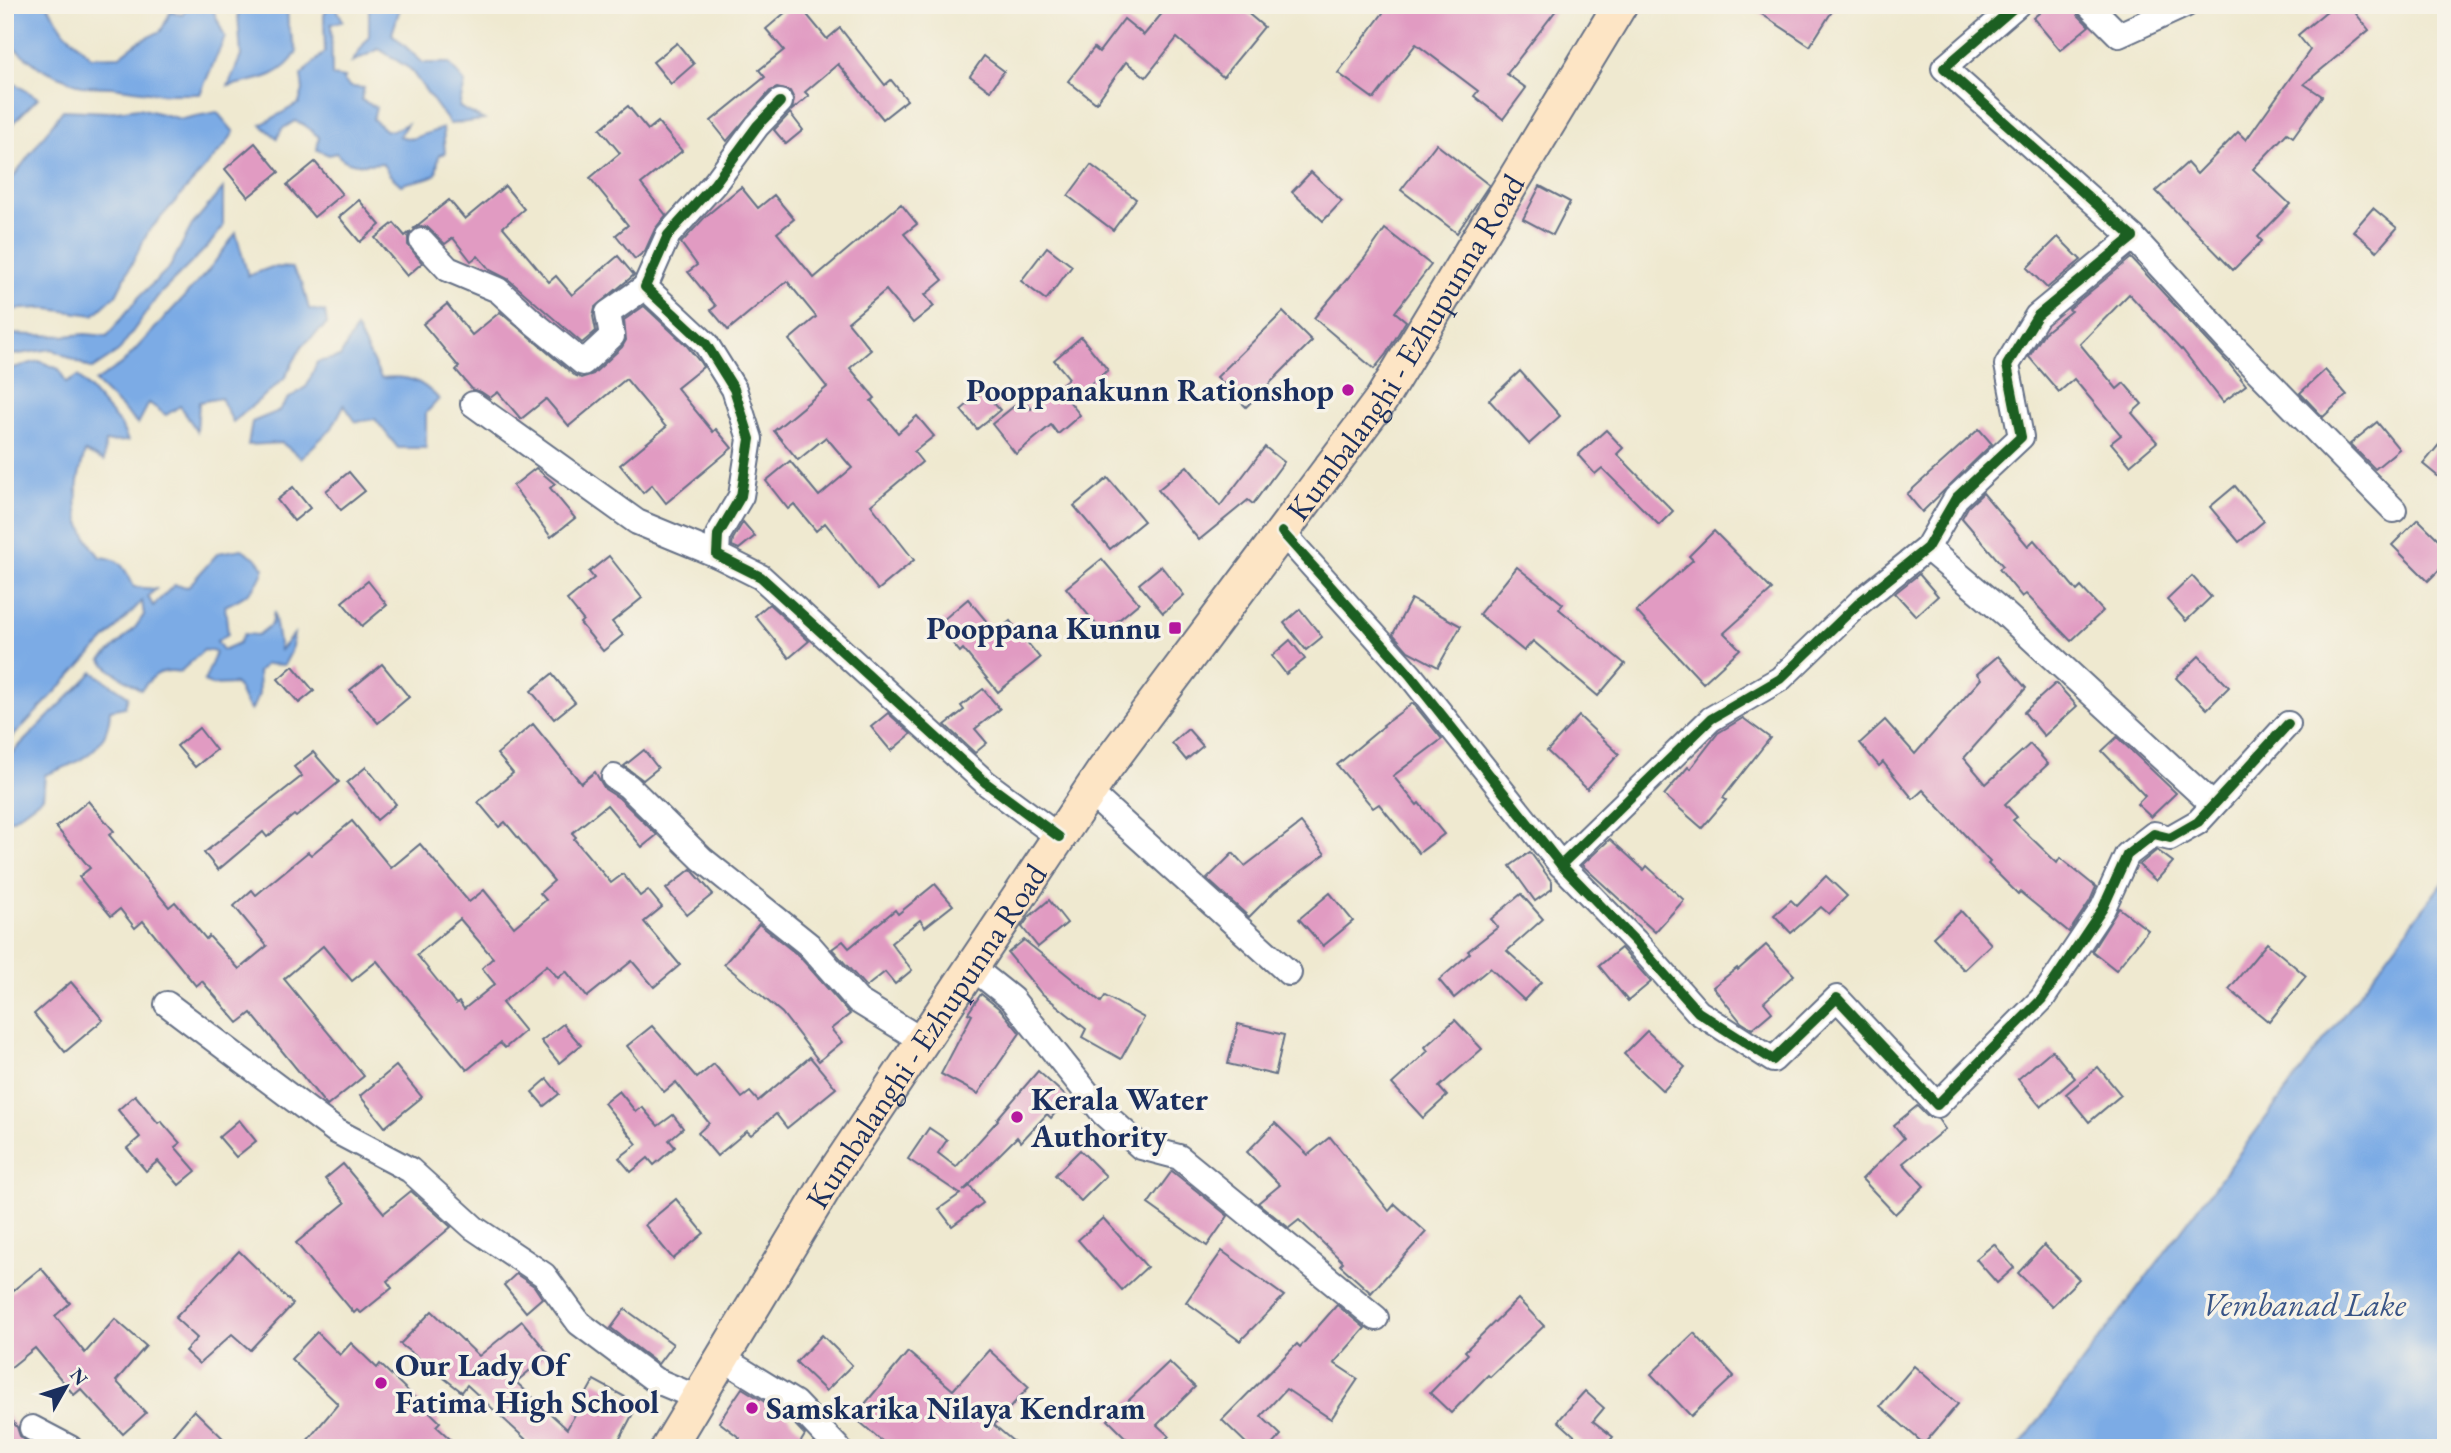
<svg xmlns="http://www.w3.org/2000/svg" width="2451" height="1453" viewBox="0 0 2451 1453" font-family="'EB Garamond',serif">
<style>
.water{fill:#7babe5;stroke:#4b6da2;stroke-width:2}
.building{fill:#e19bc2;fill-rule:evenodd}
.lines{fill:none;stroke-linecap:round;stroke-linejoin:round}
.street-casing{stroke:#657086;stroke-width:28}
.secondary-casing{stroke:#657086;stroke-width:37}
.street{stroke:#fff;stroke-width:24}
.secondary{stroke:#fde5c5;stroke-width:33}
.cycleway-casing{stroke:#f7f3e8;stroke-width:15}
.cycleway{stroke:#1b5e20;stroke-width:10}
.poi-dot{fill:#b5179e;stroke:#f7f3e8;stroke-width:2.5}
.labels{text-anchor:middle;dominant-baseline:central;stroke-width:7;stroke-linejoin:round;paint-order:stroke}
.street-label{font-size:32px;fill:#1b2f5e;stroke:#f7f3e8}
.poi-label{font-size:32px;font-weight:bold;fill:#1b2f5e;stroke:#f7f3e8;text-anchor:start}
.water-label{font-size:33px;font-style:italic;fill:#385486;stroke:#f7f3e8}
</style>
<rect width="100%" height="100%" fill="#f7f3e8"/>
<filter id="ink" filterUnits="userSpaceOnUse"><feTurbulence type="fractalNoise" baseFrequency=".0143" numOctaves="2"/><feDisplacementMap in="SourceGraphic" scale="14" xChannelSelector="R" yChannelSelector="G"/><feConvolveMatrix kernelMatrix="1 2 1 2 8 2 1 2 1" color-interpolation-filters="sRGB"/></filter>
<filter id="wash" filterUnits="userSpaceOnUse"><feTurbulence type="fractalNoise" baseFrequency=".00686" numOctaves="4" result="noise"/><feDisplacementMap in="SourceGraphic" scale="28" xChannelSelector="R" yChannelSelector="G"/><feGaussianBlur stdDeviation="1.57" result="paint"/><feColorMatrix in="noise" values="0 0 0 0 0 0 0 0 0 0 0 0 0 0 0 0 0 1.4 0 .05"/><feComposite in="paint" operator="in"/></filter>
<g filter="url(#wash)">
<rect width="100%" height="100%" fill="#efe9d0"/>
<!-- water -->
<g class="water">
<path d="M5,5H47L65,32L91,57L120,56L138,42L161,31L171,11L182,15L190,5H211L225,37L200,94H163L112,87L81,86L40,68L5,41Z"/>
<path d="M235,5H287L288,26L297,52C282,78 256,80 228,86L241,56L238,14Z"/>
<path d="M329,5H340L337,9L343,21L331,24L332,76L345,78L343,80L350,87L364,88L361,100L376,107L373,119L385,130L392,131L407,124L399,136L411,139L443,128L445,153L439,155L436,174C426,181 413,180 401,185L390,175L382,163C365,164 348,168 336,153L329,155L317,150L319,137L303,124L295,121L282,129L277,138L261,125L299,103L303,90L301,75L325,52L324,15Z"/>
<path d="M369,5H401L392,34L423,63H449L465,83L459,107L484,120L450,124L410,69L379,49L352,62L369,36Z"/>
<path d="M5,78L38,98L5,131Z"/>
<path d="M139,108L181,119L217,112L234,132L226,144L148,232L116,295L94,315L41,308L5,310V188L63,110L108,112Z"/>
<path d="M223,188V227L209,245L158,296L118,352L92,369L52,349L5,356V334L65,336L85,334L107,336L139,297L170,267L192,225Z"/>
<path d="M236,233L248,276L272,267L292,268L302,283L309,309L325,312L327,324L302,346L284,379L233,422L221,398L199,402L197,431L180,406L166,415L149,403L138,424L95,382L123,363L208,271Z"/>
<path d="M356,328L381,378C408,375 421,380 439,399L426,413V448H398L375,419L356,422L344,405L332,428L301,458L282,443L248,445L252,422L279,411L288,399L307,386L317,362L340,357Z"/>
<path d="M39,361L59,369L66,383L78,376L121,425L128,441L105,442L104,461L85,452C72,495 71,521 100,557C122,558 125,569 134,587L156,589L148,596L153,606L174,585L188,587L218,553L242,549L257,559L264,568C258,589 245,597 225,606L228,634L217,641L223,650L239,643L244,634L258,635L272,624L274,612L280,650L294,634L291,652L284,665L266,664L258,672L259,694L251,711C243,703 242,694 236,684L211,685L204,682L216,652L204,650L180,672C161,668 153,675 141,690L112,671L101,660L134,629L144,615L142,601L5,745V370Z"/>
<path d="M93,672L128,696L125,707L110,710C109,751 79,762 45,775L43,797L13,819L5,821V760Z"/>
<path d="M2446,878V1448H2018Z"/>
</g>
<g id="blocks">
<!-- building -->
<g class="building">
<path d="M794,5H799L827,39L840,28L885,85L891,80L907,100L883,119L838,64L805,92L809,96L792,110L794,99L790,91L777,88L770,91L727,141L711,121L765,77L759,70L784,50L766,29Z"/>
<path d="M1169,5H1238L1264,27L1223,77L1177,38L1146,77L1126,62L1096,103L1068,81L1094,48L1099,52L1124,19L1144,35Z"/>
<path d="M1389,5H1560L1507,74L1526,88L1503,119L1474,96L1478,91L1416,44L1374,99L1338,73Z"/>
<path d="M1748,5H1836L1810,46Z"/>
<path d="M2049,5H2075L2078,15L2089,26L2060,50L2033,18Z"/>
<path d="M2334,5H2349L2369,30L2304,84L2322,96L2293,137L2287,133L2253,169L2290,204L2258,237L2262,241L2233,270L2156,191L2187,163L2197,174L2238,132L2246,140L2310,50L2298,35Z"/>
<path d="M677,43L694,64L671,84L653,62Z"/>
<path d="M984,56L1004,71L990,91L970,76Z"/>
<path d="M628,106L648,130L658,122L682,151L641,184L666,215L655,229L645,251L635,259L616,235L628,225L590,178L620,153L600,129Z"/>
<path d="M790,113L803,130L786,144L774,130Z"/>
<path d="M255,143L279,172L248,197L225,169Z"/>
<path d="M1436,144L1489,185L1457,233L1401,190Z"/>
<path d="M315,162L342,194L314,217L287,185Z"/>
<path d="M1091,165L1136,199L1113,230L1068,196Z"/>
<path d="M1311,172L1342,201L1323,221L1292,192Z"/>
<path d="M505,186L524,209L503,227L549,282L556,276L572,295L618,256L634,275L595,307L593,316L596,331L582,343L508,279L490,270L478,256L471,261L453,238L445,244L427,227L419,226L413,229L449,200L465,219Z"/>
<path d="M1540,186L1570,202L1553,235L1523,219Z"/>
<path d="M741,187L758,208L774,195L794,219L777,233L814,278L901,204L917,224L904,234L943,280L925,295L934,306L913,323L886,290L848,322L871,350L850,368L875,398L871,401L898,433L917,416L934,436L914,452L922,462L871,505L914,560L878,590L825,523L816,531L794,504L788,509L766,481L790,461L819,496L852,468L826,437L798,460L774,431L827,387L789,340L816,317L814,314L787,281L728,330L711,310L716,306L688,272L697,265L681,243L706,216Z"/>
<path d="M359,200L380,225L360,242L339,217Z"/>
<path d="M2373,208L2397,228L2377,251L2353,231Z"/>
<path d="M394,223L405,236L411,231L408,237V245L422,263L407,276L375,238Z"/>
<path d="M1385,229L1431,265L1395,312L1406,321L1386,354L1374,369L1314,318L1364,259Z"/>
<path d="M2058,237L2081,260L2047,288L2027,268Z"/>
<path d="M1047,247L1072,266L1046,300L1021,281Z"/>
<path d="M2131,258L2230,365L2246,385L2223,402L2182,349L2181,350L2129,294L2080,344L2117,389L2124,383L2142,404L2132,413L2157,442L2130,465L2111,443L2121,435L2074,379L2059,392L2029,357L2044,333L2071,311L2069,309Z"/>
<path d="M447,304L472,335L500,312L574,375L581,378L593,374L622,347L626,340L624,320L644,306L687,346L700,362L703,367L677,388L713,432L716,429L732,448L666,503L652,485L643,493L620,465L666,427L626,379L569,426L546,399L521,419L498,392L490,398L481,392L472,389L456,370L459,367L423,324Z"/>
<path d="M1283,312L1312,341L1246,407L1217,377Z"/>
<path d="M1081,337L1108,370L1069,401L1080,415L1058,434L1051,425L1016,454L992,424L1023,399L1031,409L1069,378L1054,360Z"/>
<path d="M2325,370L2347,395L2323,417L2300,393Z"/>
<path d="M1520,371L1560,416L1529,444L1489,400Z"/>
<path d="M983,391L1000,410L977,429L961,410Z"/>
<path d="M2377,422L2399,449L2375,469L2350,444Z"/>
<path d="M1979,429L1992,444L1922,512L1907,494Z"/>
<path d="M1606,430L1623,448L1617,454L1673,511L1659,525L1602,468L1595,474L1578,455Z"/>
<path d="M2446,436V483L2423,464Z"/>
<path d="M1265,447L1284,462L1253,504L1248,500L1199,540L1158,490L1187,466L1220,506Z"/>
<path d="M536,468L555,484L550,488L575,518L551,537L513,486Z"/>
<path d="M349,472L365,491L341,510L326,491Z"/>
<path d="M1108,478L1144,521L1110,549L1074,506Z"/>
<path d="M2235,486L2264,521L2239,542L2210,507Z"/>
<path d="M293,487L310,508L294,521L277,500Z"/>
<path d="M1983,493L2028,546L2034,540L2077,591L2081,587L2103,611L2071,641L2026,594L2022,597L1999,569L2003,566L1962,518L1968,507Z"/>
<path d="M2418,519L2446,547V563L2428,581L2392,545Z"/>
<path d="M743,522L755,536L739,549L732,546L733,539Z"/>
<path d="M1714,531L1772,590L1724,633L1740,649L1703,683L1636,611L1693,560L1689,556Z"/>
<path d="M609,556L642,598L612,622L623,635L603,651L580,623L583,620L567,600L594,578L589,572Z"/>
<path d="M1102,559L1139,603L1103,633L1066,588Z"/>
<path d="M1161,566L1184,595L1163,613L1139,584Z"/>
<path d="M1517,567L1563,604L1559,609L1625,664L1598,696L1533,641L1524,651L1479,614Z"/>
<path d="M1919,574L1938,596L1916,616L1895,593Z"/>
<path d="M2192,576L2211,597L2186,621L2167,600Z"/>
<path d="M368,581L387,605L362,626L342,602Z"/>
<path d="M968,599L996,633L1010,621L1040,658L998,692L963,649L960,652L937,625Z"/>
<path d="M1411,599L1461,626L1438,667L1408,651L1393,634Z"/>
<path d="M769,604L809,641L789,658L755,616Z"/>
<path d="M1300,609L1322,637L1306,650L1284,623Z"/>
<path d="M1290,640L1305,659L1286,674L1272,656Z"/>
<path d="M1998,656L2026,688L1964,758L1986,784L2030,744L2048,764L2005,804L2017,817L2013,820L2057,863L2060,858L2096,887L2090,901L2069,932L2020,892L2018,894L1988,864L1990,862L1923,790L1913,799L1883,762L1879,766L1860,743L1885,720L1915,754L1981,679L1977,674Z"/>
<path d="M2199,656L2229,687L2207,709L2176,678Z"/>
<path d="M382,664L409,697L378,723L350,690Z"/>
<path d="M293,666L314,691L299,703L278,679Z"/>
<path d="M552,674L575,702L554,719L531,691Z"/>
<path d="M2056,683L2077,706L2044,736L2024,712Z"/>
<path d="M983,689L1000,709L975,729L987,743L975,753L945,725L964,710L961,706Z"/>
<path d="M1413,703L1442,739L1393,776L1417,805L1419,803L1444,834L1419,853L1379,804L1373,808L1337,765L1384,726L1383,725Z"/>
<path d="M888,713L911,734L891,751L871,727Z"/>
<path d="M1579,716L1619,754L1587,789L1547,751Z"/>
<path d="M1743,718L1770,738L1723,798L1726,800L1702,828L1664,795L1688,767L1690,769L1718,733Z"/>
<path d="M533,724L581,783L595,772L605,789L619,798L657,835L642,847L607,805L572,833L576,837L574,839L611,883L623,874L640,896L648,890L662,907L644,922L680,965L654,987L632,961L587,997L566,971L558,978L547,965L502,1003L525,1031L505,1048L500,1043L467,1070L377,961L352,981L323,946L284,979L364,1076L327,1106L251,1013L238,1023L202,981L196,986L143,921L135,928L120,909L111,916L79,877L90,868L56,827L88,801L114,831L109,835L169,907L175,902L206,939L209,936L239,969L267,946L234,906L252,890L256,895L308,852L311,855L352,821L391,868L420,844L469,902L484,890L514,927L546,900L540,893L554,881L505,822L499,827L478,802L513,773L497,754ZM460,919L493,958L482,968L495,984L464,1009L459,1002L456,1004L417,955Z"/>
<path d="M199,728L216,750L195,767L177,746Z"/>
<path d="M1188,729L1203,746L1186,760L1172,743Z"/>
<path d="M2117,737L2176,793L2151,817L2137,804L2145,796L2102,751Z"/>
<path d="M644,750L658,768L643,780L624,766Z"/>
<path d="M313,752L339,782L296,817L294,815L267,837L263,832L218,870L204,853L302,776L294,767Z"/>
<path d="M366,767L396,804L377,820L347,783Z"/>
<path d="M1301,823L1325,854L1275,891L1249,917L1207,879L1233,853L1245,866Z"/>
<path d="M1610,839L1644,870L1647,866L1684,900L1655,932L1582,865Z"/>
<path d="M2157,850L2173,862L2156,881L2139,865Z"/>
<path d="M1530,852L1552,882V889L1535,901L1510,866Z"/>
<path d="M691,869L713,894L687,915L666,889Z"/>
<path d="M1826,876L1847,896L1829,914L1821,907L1791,933L1774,915L1791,900L1797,906Z"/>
<path d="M935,884L953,905L925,927L920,920L891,943L912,970L895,984L885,972L866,987L832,949L843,941L849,948L895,910L898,914Z"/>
<path d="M1330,893L1353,921L1323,946L1299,919Z"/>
<path d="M1521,894L1543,919L1507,951L1541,982L1524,1000L1490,968L1454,998L1439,980L1470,953L1468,951L1498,927L1491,919Z"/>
<path d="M1049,900L1067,923L1038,947L1022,927L1029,917Z"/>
<path d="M2119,908L2148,930L2116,970L2092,951Z"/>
<path d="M1961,911L1991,944L1964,970L1933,937Z"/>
<path d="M759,924L799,956L850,1014L831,1029L842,1042L819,1061L782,1013L724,964Z"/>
<path d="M1024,940L1101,1002L1105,996L1144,1018L1121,1059L1082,1037L1086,1029L1040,992L1008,953Z"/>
<path d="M2267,943L2306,976L2269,1022L2229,989Z"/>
<path d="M1766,945L1794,975L1764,1002L1772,1012L1752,1029L1741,1022L1713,987L1737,968L1738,970Z"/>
<path d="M1621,948L1651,982L1628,1001L1599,966Z"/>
<path d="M71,982L103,1020L65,1052L34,1014Z"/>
<path d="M981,994L1001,1010L1020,1033L978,1094L941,1074L972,1015L968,1013Z"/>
<path d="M1455,1020L1482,1049L1439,1087L1447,1096L1423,1118L1392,1084L1428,1051L1425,1047Z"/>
<path d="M563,1024L581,1045L559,1063L541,1041Z"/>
<path d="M1238,1024L1284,1035L1275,1075L1228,1064Z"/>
<path d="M652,1026L697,1078L714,1064L742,1098L750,1092L758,1101L810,1057L836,1088L787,1128L776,1114L751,1135L747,1131L717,1156L698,1133L709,1123L676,1082L664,1092L627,1046Z"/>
<path d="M1647,1031L1685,1067L1663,1091L1624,1054Z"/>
<path d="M2052,1050L2075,1078L2041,1107L2018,1079Z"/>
<path d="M396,1066L422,1097L385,1127L360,1096Z"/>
<path d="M2098,1067L2121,1095L2089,1122L2066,1094Z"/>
<path d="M1038,1071L1068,1098L1051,1118L1047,1114L1021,1142L1017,1137L963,1191L970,1186L983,1203L952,1226L939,1209L960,1194L908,1159L929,1128L947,1140L938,1153L956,1167L998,1120L997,1119Z"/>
<path d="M547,1079L559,1094L544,1106L532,1092Z"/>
<path d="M619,1091L636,1112L642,1107L658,1126L673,1115L683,1128L669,1140L675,1147L654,1165L648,1158L631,1172L619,1158L637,1144L604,1103Z"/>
<path d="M135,1095L158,1123L161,1121L180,1143L175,1147L196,1171L179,1185L158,1161L146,1171L127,1148L140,1137L118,1110Z"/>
<path d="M1917,1106L1927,1116L1938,1119L1945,1129L1903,1163L1924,1186L1895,1214L1862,1179L1904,1138L1894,1125Z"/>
<path d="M239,1120L256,1141L236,1157L219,1137Z"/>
<path d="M1275,1123L1308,1155L1330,1137L1389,1211L1395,1204L1426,1232L1371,1293L1340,1265L1343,1262L1299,1220L1289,1228L1258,1203L1280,1185L1247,1152Z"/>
<path d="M1080,1150L1106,1176L1081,1201L1055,1175Z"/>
<path d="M343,1164L384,1213L411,1191L451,1227L387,1281L392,1288L361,1313L357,1310L354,1313L296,1243L345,1203L325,1179Z"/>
<path d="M1172,1171L1228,1216L1207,1246L1148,1204Z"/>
<path d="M676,1199L704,1233L673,1259L645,1225Z"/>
<path d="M1103,1218L1147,1267L1122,1290L1078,1240Z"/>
<path d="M1994,1244L2014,1268L1997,1283L1976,1259Z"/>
<path d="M2044,1245L2079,1279L2052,1306L2018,1273Z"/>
<path d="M239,1251L293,1304L250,1350L232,1334L199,1364L185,1351L197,1338L175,1318Z"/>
<path d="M1222,1251L1284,1296L1240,1341L1186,1302Z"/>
<path d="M41,1268L70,1303L55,1316L85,1353L115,1319L146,1346L116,1381L146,1413L123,1434L81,1389L74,1395L35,1348L5,1372V1297Z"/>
<path d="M516,1274L534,1286L542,1298L526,1312L504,1285Z"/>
<path d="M1518,1299L1544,1326L1490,1377L1488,1375L1451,1413L1430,1393L1468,1354L1465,1351Z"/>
<path d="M1337,1305L1365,1328L1334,1363L1358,1379L1331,1419L1286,1389L1261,1416L1281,1435L1269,1448H1251L1222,1420L1297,1344L1300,1347Z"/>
<path d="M625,1309L673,1344L658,1364L611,1328Z"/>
<path d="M432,1311L479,1356L522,1321L549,1354L516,1382L567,1429L594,1380L638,1404L615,1448H535L467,1385L462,1392L400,1344Z"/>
<path d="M317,1332L340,1355L351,1343L377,1368L380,1364L440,1422L436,1426L460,1448H301L338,1404L291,1359Z"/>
<path d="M1694,1333L1734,1376L1691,1416L1651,1374Z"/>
<path d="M822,1335L852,1365L826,1391L796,1362Z"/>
<path d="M989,1350L1029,1387L994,1425L1021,1448H890L854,1417L908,1352L953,1390Z"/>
<path d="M1169,1362L1195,1387L1157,1425L1169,1436L1157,1448H1136L1108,1420Z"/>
<path d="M1914,1366L1958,1404L1924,1444L1880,1406Z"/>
<path d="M742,1388L786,1415L805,1435L797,1448H734L740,1438L719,1422Z"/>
<path d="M1585,1391L1604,1408L1593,1421L1613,1437L1604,1448H1588L1558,1421Z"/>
<path d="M194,1410L233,1448H162Z"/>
<path d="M5,1413L17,1427L20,1436L34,1448H5Z"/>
</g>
</g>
</g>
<g filter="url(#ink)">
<use href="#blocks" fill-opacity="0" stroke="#657086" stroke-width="2"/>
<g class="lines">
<defs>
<g id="street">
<path d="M2089,5L2119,35L2185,5"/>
<path d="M780,102L757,126L715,183L668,235L645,287L706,344L734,389L750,439L741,496L718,535L717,555L761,577L986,783L1059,837"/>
<path d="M2133,237L2232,345L2394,510"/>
<path d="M422,241L448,269L498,290L534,323L583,363L612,336L608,313L645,287"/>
<path d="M473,404L637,522L717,555"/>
<path d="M1282,532L1410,675L1561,865L1711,719L1780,679L1861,601L1927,548L1956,498L2021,437L2007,365L2037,316L2133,237L1944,68L2017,5"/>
<path d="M1927,548L2004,613L2213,805"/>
<path d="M614,777L628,786L702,859L809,945L858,1001L923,1041"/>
<path d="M1089,792L1289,973"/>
<path d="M1561,865L1635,941L1698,1012L1773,1060L1837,998L1937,1105L2042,999L2103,908L2127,855L2154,834L2170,838L2198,822L2288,724"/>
<path d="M972,967L1012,999L1103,1113L1141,1147L1179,1157L1376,1318"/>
<path d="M167,1004L336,1131L410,1170L474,1228L544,1275L579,1323L655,1380L698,1398"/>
<path d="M722,1358L795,1403L838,1448"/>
<path d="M32,1428L70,1448"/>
</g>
<g id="secondary">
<path id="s1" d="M668,1448L828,1182L1104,770L1381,400L1620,5"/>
</g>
</defs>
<!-- street casing -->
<use href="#street" class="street-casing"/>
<!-- secondary casing -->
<use href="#secondary" class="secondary-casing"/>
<!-- street -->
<use href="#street" class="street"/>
<!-- secondary -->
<use href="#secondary" class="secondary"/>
<defs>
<g id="cycleway">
<path d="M780,102L757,126L715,183L668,235L645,287L706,344L734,389L750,439L741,496L718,535L717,555L761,577L986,783L1059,837"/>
<path d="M1282,532L1410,675L1561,865L1711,719L1780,679L1861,601L1927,548L1956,498L2021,437L2007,365L2037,316L2133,237L1944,68L2017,5"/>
<path d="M1561,865L1635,941L1698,1012L1773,1060L1837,998L1937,1105L2042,999L2103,908L2127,855L2154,834L2170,838L2198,822L2288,724"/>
</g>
</defs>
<!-- cycleway casing -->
<use href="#cycleway" class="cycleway-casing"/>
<!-- cycleway -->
<use href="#cycleway" class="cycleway"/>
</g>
</g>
<!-- markers -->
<g class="poi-dot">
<circle cx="1348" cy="390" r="7"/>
<rect x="1168" y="621" width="14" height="14" rx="3.5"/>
<circle cx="1017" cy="1117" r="7"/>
<circle cx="381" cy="1383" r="7"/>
<circle cx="752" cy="1408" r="7"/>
</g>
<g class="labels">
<!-- street labels -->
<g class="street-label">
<text stroke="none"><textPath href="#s1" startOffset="1326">Kumbalanghi - Ezhupunna Road</textPath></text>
<text stroke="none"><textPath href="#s1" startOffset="486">Kumbalanghi - Ezhupunna Road</textPath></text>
</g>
<!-- poi labels -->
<g class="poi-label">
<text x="1334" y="390" text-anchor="end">Pooppanakunn Rationshop</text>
<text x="1161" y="628" text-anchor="end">Pooppana Kunnu</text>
<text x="1031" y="1099">Kerala Water<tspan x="1031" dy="37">Authority</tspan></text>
<text x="395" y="1365">Our Lady Of<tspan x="395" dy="37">Fatima High School</tspan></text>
<text x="766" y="1408">Samskarika Nilaya Kendram</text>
</g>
<!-- water labels -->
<g class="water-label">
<text x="2304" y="1304">Vembanad Lake</text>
</g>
</g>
<!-- margin -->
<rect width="2451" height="1453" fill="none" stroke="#f7f3e8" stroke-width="28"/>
<!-- north arrow -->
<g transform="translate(66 1387) rotate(51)" stroke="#f7f3e8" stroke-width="5" paint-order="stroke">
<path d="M0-5L12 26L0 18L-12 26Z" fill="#1b2f5e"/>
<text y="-10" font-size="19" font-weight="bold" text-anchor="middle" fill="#1b2f5e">N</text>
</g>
</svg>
